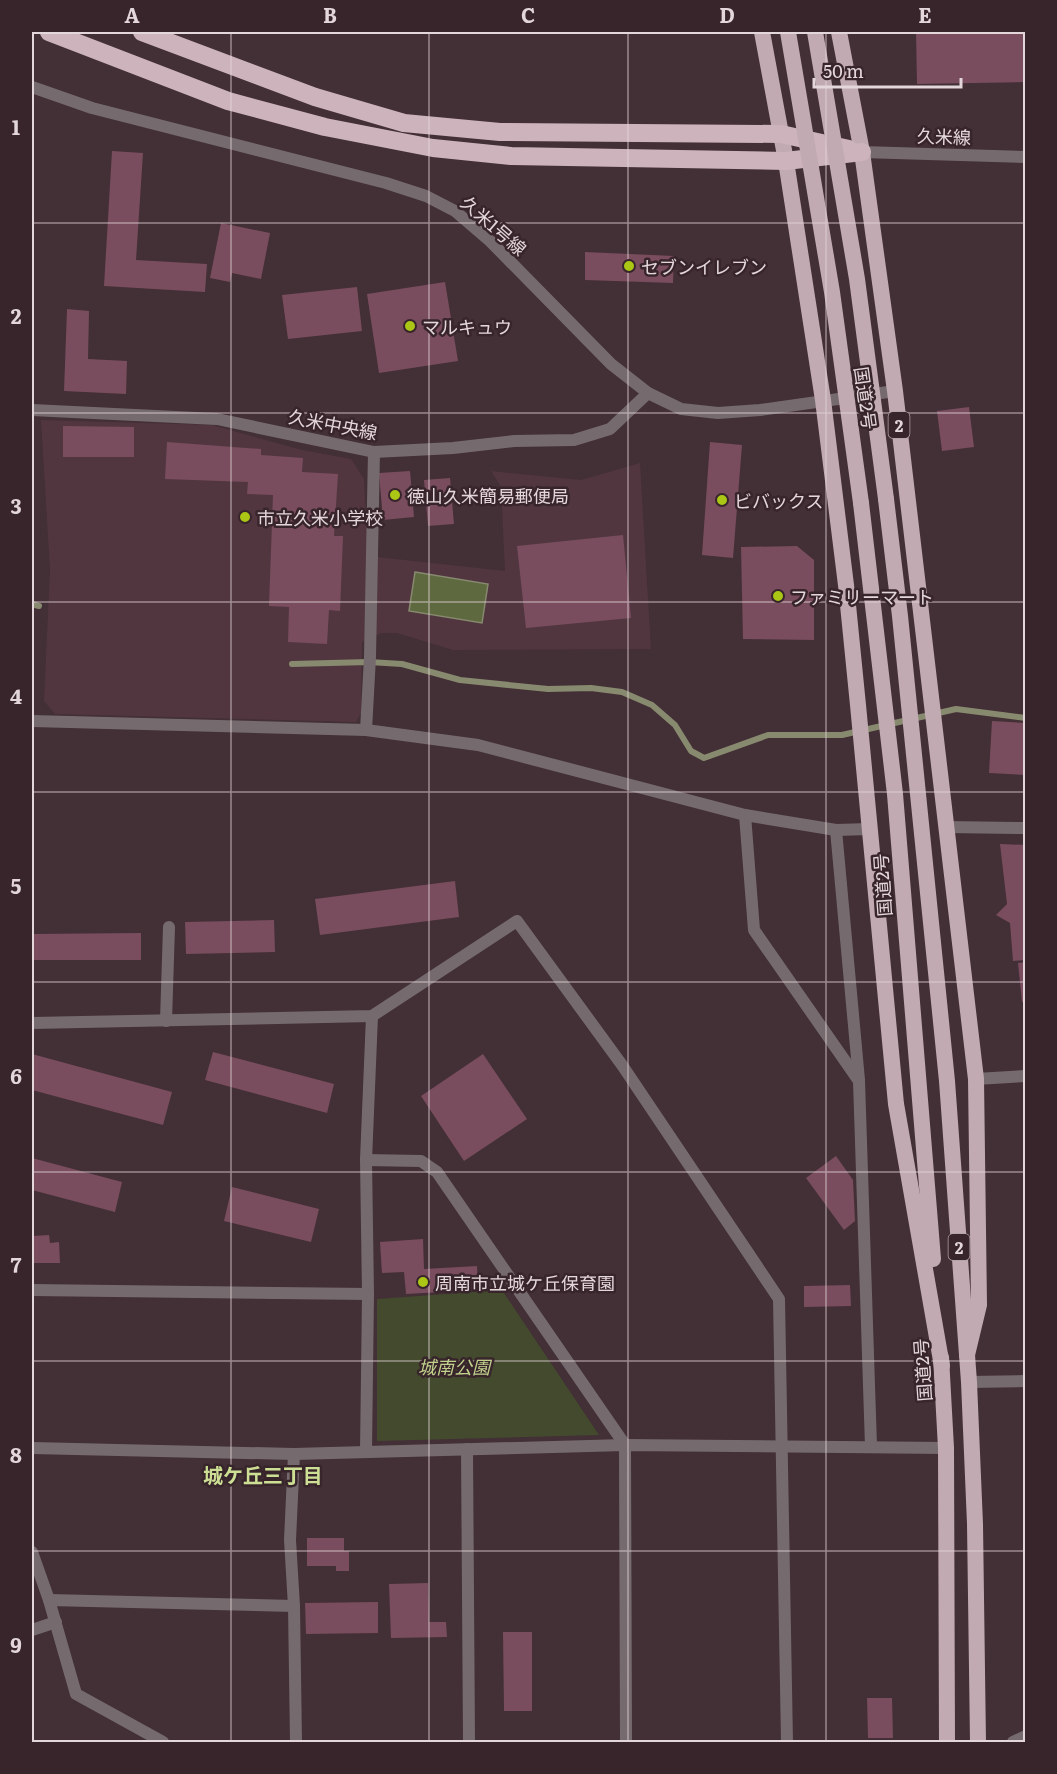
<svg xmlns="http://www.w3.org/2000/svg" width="1057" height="1774" viewBox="0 0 1057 1774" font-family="Literata,'Noto Sans JP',serif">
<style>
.built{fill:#513640}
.green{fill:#434a2d}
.water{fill:#5f6940;stroke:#878a6e;stroke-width:1.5}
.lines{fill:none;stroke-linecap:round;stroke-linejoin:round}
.stream{stroke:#878a6e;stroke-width:6}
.building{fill:#794d5d}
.minor{stroke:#756b6e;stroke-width:12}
.tertiary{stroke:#756b6e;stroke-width:12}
.trunk{stroke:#c1aab1;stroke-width:16}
.motorway{stroke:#cdb4bc;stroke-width:18}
.trunk-bridge{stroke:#c1aab1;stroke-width:16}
.grid{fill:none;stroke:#e4d7db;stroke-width:1.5;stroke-opacity:0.55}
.poi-dot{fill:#abc615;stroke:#38252c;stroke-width:2}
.labels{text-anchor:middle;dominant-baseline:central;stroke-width:5;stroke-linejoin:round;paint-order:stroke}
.shield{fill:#38252c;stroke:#b0a2a6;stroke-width:1.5}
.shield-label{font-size:16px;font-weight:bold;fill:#e4d7db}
.street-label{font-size:18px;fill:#e4d7db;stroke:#38252c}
.poi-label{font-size:18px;fill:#e4d7db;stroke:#38252c;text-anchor:start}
.park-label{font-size:18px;font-style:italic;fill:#c0d18c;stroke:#38252c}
.neighbourhood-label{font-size:20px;font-weight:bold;fill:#cddf94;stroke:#38252c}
.neatline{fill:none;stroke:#e4d7db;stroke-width:2}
.grid-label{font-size:20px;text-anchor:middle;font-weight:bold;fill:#e4d7db}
</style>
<rect width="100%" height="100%" fill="#432f36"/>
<!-- built -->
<path class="built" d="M41,420L212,425L302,450L351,459L364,479L368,556L505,571L501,487L491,471L581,480L640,463L651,649L453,650L397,633H381L362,642L361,713L356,722L55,714L44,701L50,570Z"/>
<!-- green -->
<path class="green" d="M502,1290L599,1435L377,1441V1299Z"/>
<!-- water -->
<path class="water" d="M415,572L488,584L482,623L409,611Z"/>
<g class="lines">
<!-- stream -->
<g class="stream">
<path d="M32,604L39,606"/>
<path d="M292,664L369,662L402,664L460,680L548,689L591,688L622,692L652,705L675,725L691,751L704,758L768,735H842L956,709L1026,718"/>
</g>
</g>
<!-- building -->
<g class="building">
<path d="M916,32H1026V82L917,84Z"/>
<path d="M112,151L143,153L136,260L207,264L205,292L104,286Z"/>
<path d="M221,223L270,233L261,279L232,273L230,282L210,278Z"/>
<path d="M585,252L674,256L673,283L585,280Z"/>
<path d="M445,282L458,361L379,373L367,294Z"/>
<path d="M357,287L362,331L288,339L282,295Z"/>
<path d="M67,309L89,311L88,359L127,361L126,394L64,391Z"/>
<path d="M969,407L974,447L942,451L937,411Z"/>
<path d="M63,426L134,427V457H63Z"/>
<path d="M167,442L261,449V455L303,458L302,472L338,474L334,536H343L340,611L329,610L327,644L288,642L289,607L269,606L273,495L247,494L248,482L165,479Z"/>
<path d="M710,442L742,445L733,558L702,555Z"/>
<path d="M410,471L414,517L383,520L379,473Z"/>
<path d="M450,478L454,524L428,526L424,480Z"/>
<path d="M623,535L631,618L526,628L517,546Z"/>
<path d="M797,546L814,560V640L743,639L741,547Z"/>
<path d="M992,721L1026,723V775L989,773Z"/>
<path d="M1000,844L1026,845V960L1013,961L1010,923L996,915L1007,904Z"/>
<path d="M455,881L459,917L320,935L315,899Z"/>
<path d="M274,920L275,952L186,954L185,922Z"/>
<path d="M141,933V960H32V934Z"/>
<path d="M1026,962V1001L1022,1002L1018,963Z"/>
<path d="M213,1052L334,1084L327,1113L205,1080Z"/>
<path d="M32,1054L172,1092L163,1125L32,1090Z"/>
<path d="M483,1054L527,1119L464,1161L421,1096Z"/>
<path d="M836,1156L853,1180L855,1221L844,1230L806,1178Z"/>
<path d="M32,1158L122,1182L115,1212L32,1190Z"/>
<path d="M232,1187L319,1209L311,1242L224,1221Z"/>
<path d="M49,1235L50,1243L59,1242L60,1263H32V1236Z"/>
<path d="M423,1239L424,1269L477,1266L478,1290L406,1294L404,1272L382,1273L380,1242Z"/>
<path d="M850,1285L851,1306L804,1307V1286Z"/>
<path d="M307,1538H344V1551H349V1571H336V1566H307Z"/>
<path d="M428,1583L429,1622H446L447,1637L391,1638L389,1584Z"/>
<path d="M378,1602V1633L306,1634L305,1603Z"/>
<path d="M503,1632H532V1711H504Z"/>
<path d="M867,1698H892L893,1738H868Z"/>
</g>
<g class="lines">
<!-- minor -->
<g class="minor">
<path d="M32,410L217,419L374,452L453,448L514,441L574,440L610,429L648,393"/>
<path d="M32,721L366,730L478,745L745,815L836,830L870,829"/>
<path d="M366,730L370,657L374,452"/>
<path d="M745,815L754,930L859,1081L871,1446"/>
<path d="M945,827L1026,828"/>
<path d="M836,830L859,1080"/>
<path d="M166,1021L169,927"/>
<path d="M32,1023L372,1016L517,921L622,1065L779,1299L787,1742"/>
<path d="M976,1079L1026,1076"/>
<path d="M366,1160L421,1161L437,1172L625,1445L626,1742"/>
<path d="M32,1290L368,1294L366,1160L372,1016"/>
<path d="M969,1382L1026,1381"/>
<path d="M32,1448L294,1454L625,1445L946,1448"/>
<path d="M467,1449L469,1742"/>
<path d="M366,1451L368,1294"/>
<path d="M294,1454L290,1540L294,1606L296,1742"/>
<path d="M32,1552L49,1600L76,1694L163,1742"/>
<path d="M49,1600L294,1606"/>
<path d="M32,1630L56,1622"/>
</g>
<!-- tertiary -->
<g class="tertiary">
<path d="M32,87L92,108L386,183L426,196L455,211L490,241L611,364L648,393L681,409L718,413L760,410L895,391"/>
<path d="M862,152L1026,157"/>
<path d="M1013,1742L1026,1736"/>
</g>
<!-- trunk -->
<g class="trunk">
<path d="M762,32L786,161L823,400L846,585L858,705L896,1104L942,1366"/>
<path d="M839,32L862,152L895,391L976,1079L979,1305L967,1355"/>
<path d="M886,499L900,616L947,1081L969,1382L975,1524L978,1742"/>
<path d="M861,503L895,794L933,1259"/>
<path d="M941,1357L946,1448L947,1742"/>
</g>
<!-- motorway -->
<g class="motorway">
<path d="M49,32L228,101L325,127L433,148L511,156L786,161L862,152"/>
<path d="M142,32L315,97L404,123L500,132L781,134L849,149"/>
</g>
<!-- trunk-bridge -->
<g class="trunk-bridge">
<path d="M788,32L832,292L861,503"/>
<path d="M815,32L857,279L886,499"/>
</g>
</g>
<!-- grid -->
<path class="grid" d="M231,32V1742M429,32V1742M628,32V1742M826,32V1742M32,223H1026M32,413H1026M32,602H1026M32,792H1026M32,982H1026M32,1172H1026M32,1361H1026M32,1551H1026"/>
<!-- markers -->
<g class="poi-dot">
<circle cx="629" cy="266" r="6"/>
<circle cx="410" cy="326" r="6"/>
<circle cx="395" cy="495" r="6"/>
<circle cx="722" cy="500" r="6"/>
<circle cx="245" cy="517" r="6"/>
<circle cx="778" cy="596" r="6"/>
<circle cx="423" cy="1282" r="6"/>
</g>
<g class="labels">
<!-- shield labels -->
<g class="shield">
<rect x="888.5" y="412" width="21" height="26" rx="4.5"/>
<rect x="948.5" y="1234" width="21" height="26" rx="4.5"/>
</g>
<g class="shield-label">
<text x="899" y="425">2</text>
<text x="959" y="1247">2</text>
</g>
<!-- street labels -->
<g class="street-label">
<text transform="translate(944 136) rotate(2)">久米線</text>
<text transform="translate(494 225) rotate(41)">久米1号線</text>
<text transform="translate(866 398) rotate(82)">国道2号</text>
<text transform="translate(333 424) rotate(11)">久米中央線</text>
<text transform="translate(882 885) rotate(-94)">国道2号</text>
<text transform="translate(922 1370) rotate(-94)">国道2号</text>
</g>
<!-- poi labels -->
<g class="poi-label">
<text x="641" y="266">セブンイレブン</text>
<text x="422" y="326">マルキュウ</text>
<text x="407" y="495">徳山久米簡易郵便局</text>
<text x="734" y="500">ビバックス</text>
<text x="257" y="517">市立久米小学校</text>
<text x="790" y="596">ファミリーマート</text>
<text x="435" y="1282">周南市立城ケ丘保育園</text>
</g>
<!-- park labels -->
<g class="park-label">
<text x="454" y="1366">城南公園</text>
</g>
<!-- neighbourhood labels -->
<g class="neighbourhood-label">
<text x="263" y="1474">城ケ丘三丁目</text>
</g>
</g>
<!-- border -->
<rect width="1057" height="1774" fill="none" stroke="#38252c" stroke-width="66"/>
<!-- scale -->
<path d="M814 78v9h147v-9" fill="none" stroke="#e4d7db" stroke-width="3"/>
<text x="823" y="78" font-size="18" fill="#e4d7db" stroke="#38252c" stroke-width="4.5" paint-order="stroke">50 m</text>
<rect x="33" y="33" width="991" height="1708" class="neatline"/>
<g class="grid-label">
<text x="132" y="23">A</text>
<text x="330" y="23">B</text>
<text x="528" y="23">C</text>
<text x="727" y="23">D</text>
<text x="925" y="23">E</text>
<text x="16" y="135">1</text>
<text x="16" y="324">2</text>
<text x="16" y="514">3</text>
<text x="16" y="704">4</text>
<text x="16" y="894">5</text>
<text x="16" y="1084">6</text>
<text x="16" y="1273">7</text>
<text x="16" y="1463">8</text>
<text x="16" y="1653">9</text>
</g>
</svg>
